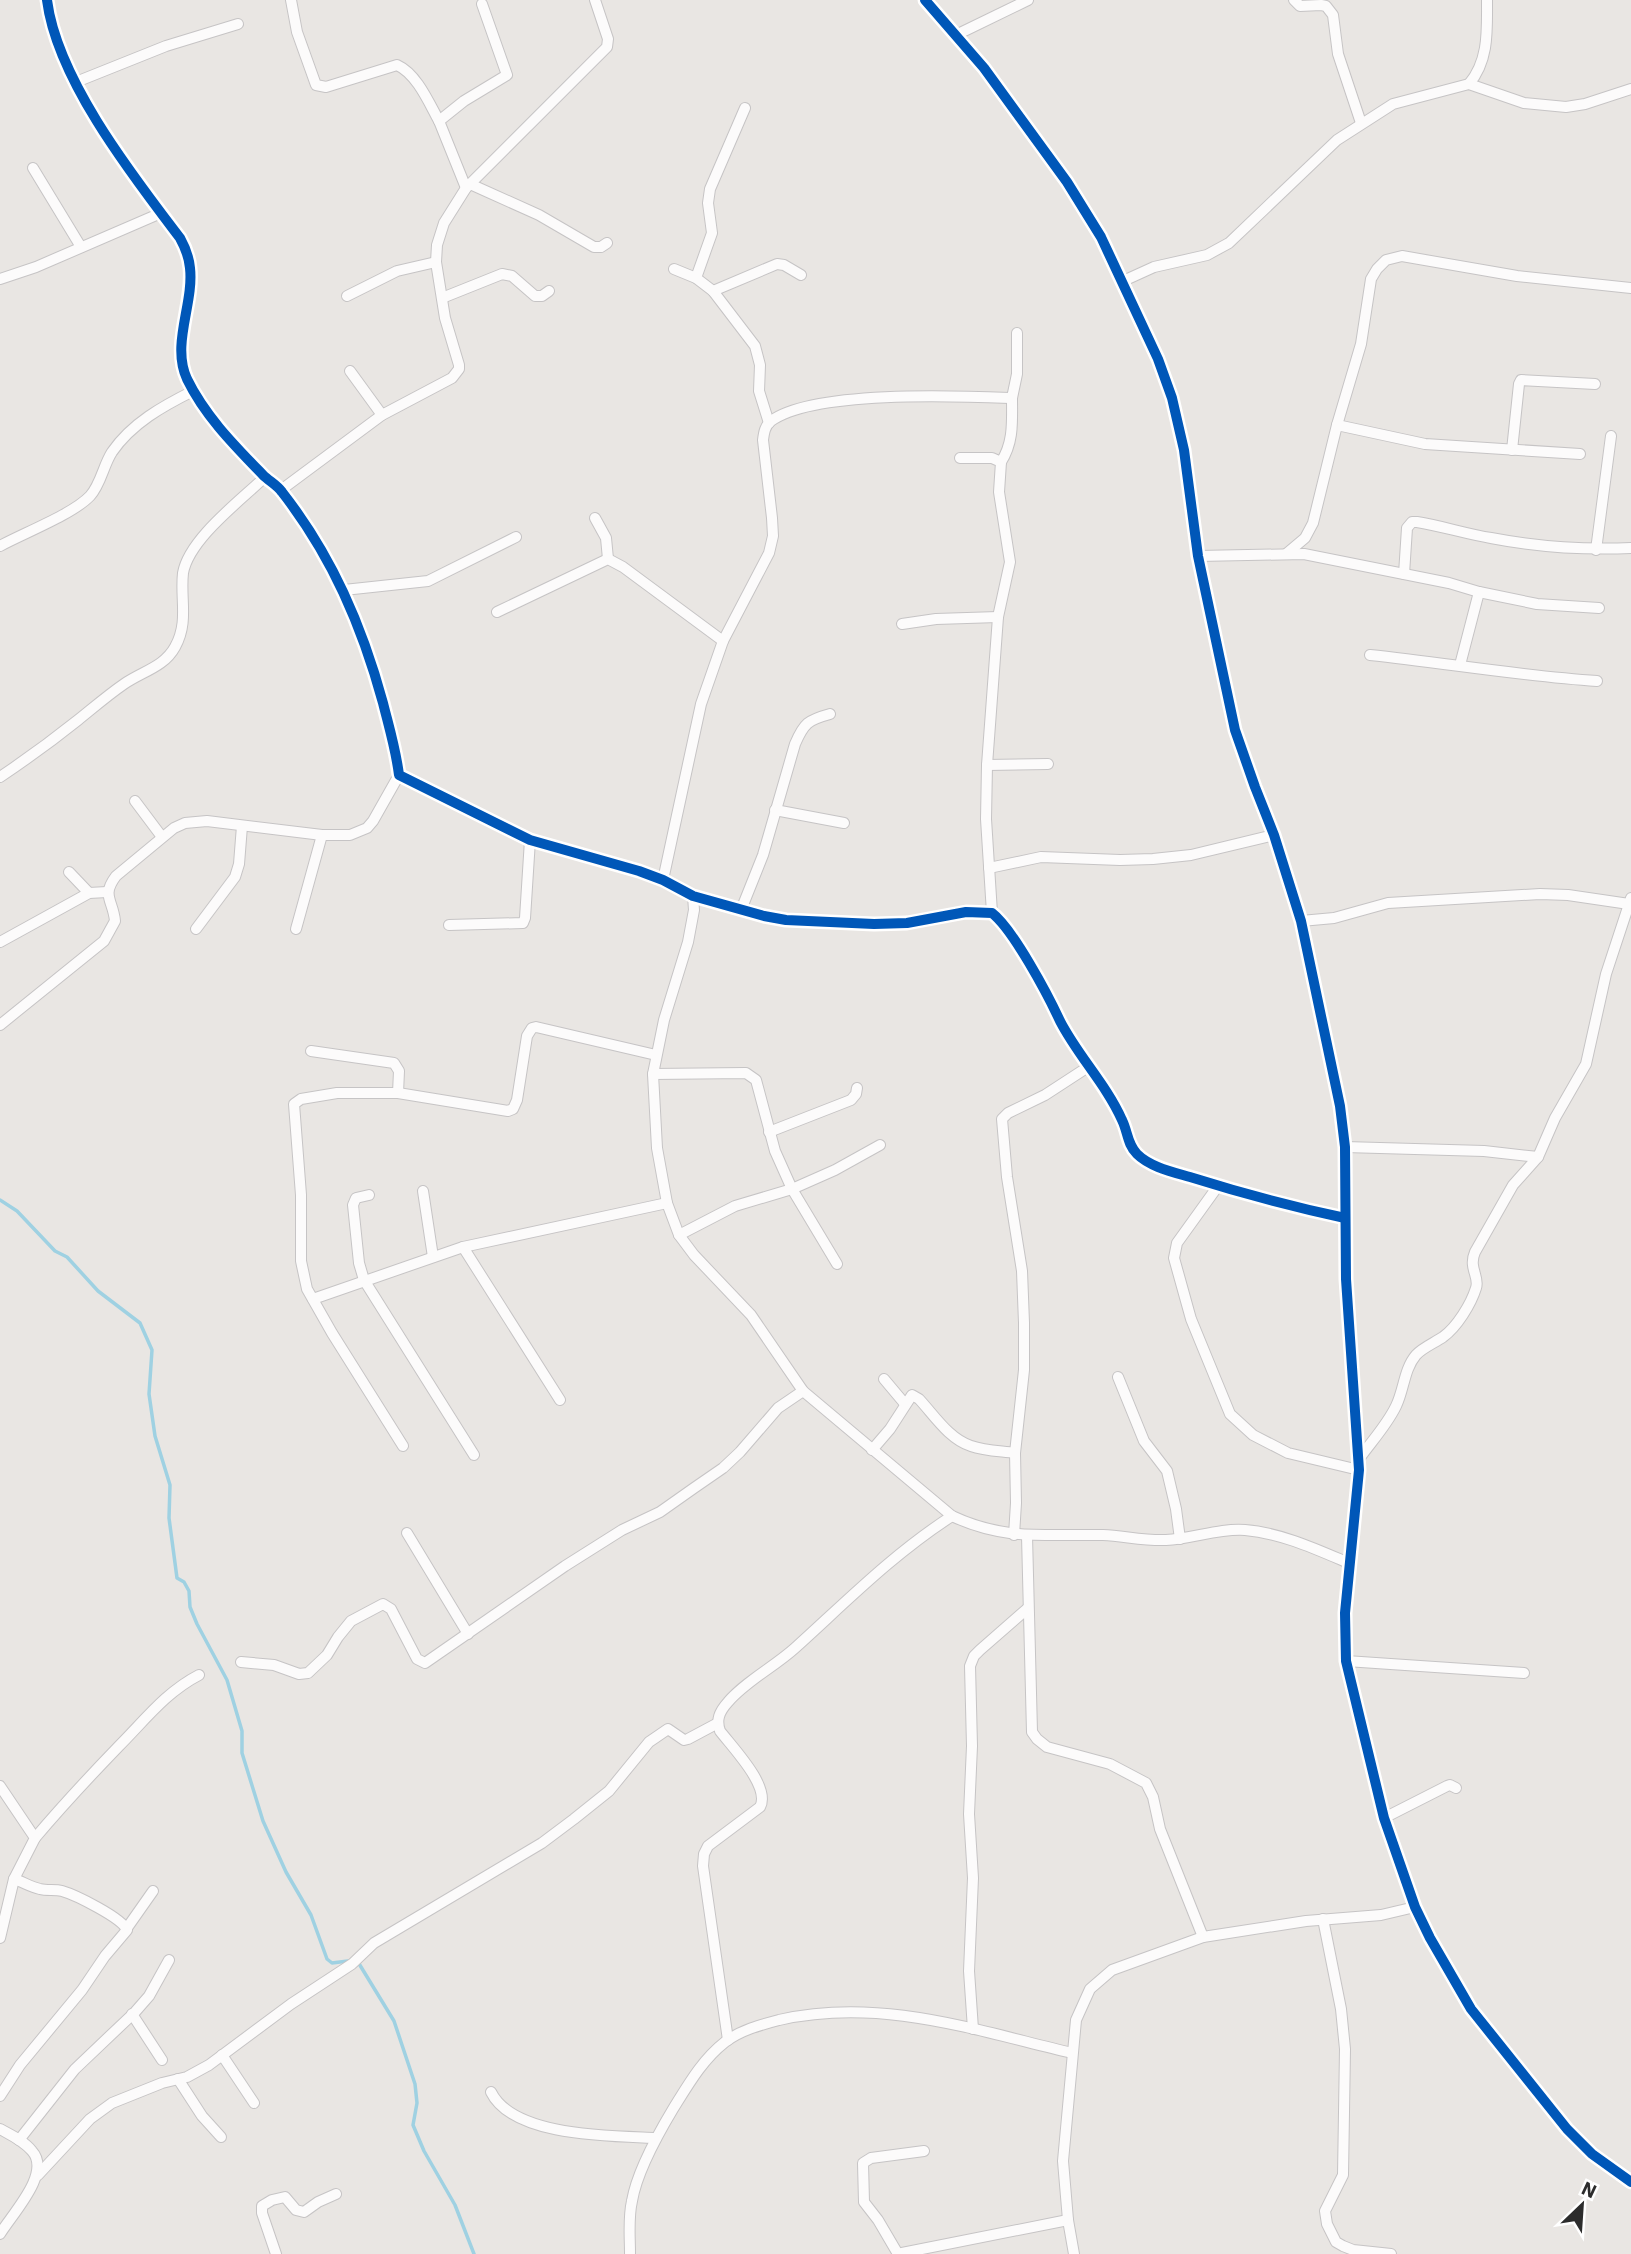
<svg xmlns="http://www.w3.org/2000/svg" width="1631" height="2254" viewBox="0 0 1631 2254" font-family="'IBM Plex Sans',sans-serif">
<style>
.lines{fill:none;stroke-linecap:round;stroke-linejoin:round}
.stream{stroke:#9fd1e2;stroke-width:3.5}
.minor-casing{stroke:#c6c4c5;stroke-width:12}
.minor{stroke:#fcfbfb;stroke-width:10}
.cycleway-casing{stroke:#fff;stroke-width:15}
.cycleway{stroke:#0057b8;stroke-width:10}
</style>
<rect width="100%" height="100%" fill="#e9e6e3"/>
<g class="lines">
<!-- stream -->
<g class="stream">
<path d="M0,1200L17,1211L55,1251L67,1257L98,1291L140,1323L152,1350L149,1394L155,1436L170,1485L169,1518L177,1578L184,1582L189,1591L190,1607L197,1624L227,1680L242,1731V1753L263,1821L286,1872L311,1915L327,1959L332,1963L348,1961"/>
<path d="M358,1962L394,2021L415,2084L417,2103L413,2125L424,2151L455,2205L474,2254"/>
</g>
<defs>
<g id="minor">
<path d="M47,0C57,79 132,175 180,238C185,247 189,257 190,268C194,304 171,344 187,379C205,416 234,445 263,475C269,481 277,485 282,492C332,556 362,626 383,703C389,727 396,750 399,775L530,840L639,871L663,880L693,896L764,916L786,920L874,924L907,923L966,912L992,913C1013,929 1048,995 1060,1021C1078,1056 1106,1084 1122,1120C1128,1132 1127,1144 1137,1154C1150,1167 1173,1172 1190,1177C1241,1193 1293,1207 1345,1218"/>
<path d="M291,0L297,32L316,85L326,87L397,65C417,74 429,103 439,121"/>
<path d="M925,0L984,68L1067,182L1101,237L1158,359L1172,398L1184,450L1198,556L1235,730L1255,787L1274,835L1301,921L1340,1106L1345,1147L1346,1279L1359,1470L1345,1613L1346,1661L1384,1818L1415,1907L1430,1938L1471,2009L1567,2129L1592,2154L1631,2182"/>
<path d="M1294,0L1300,6L1321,5L1326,6L1333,15L1338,54L1361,123"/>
<path d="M956,35L1028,0"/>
<path d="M76,82L166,46L238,24"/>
<path d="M1469,84C1489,60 1487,31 1487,0"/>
<path d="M33,168L81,247"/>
<path d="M470,184L539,215L594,247H601L607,243"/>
<path d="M466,188L439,121L464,101L507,75L482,4"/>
<path d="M674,269L696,278L713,291L755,346L760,365L759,391L769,423"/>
<path d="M696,278L712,233L708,203L710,189L745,108"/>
<path d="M0,279L36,267L161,213"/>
<path d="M1121,282L1154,267L1207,255L1229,243L1337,140L1393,104L1469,84L1524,103L1566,107L1585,104L1631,89"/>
<path d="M713,291L777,264L784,265L801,275"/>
<path d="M347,296L397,271L436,262"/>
<path d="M442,298L502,274L512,276L535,296H542L549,291"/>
<path d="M350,371L382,415"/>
<path d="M1337,425L1361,344L1371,279L1377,269L1386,260L1402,256L1517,276L1631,288"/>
<path d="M1512,450L1519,384L1521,380L1595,384"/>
<path d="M960,458H992L1001,462L999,492L1010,562L998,617L987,765L986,819L992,913"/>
<path d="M1001,462C1014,442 1012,421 1012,398"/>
<path d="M281,490L382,415L452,378L459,369V365L445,318L436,262L437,245L444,223L466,188L607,47L608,39L595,0"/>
<path d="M595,518L606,538L608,559"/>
<path d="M0,546C24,533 73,514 90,496C101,484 103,466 112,452C132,423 163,406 193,391"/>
<path d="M1596,550L1611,436"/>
<path d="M1286,554L1305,538L1313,523L1337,425L1425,444L1580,454"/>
<path d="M1198,556L1304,554L1449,583L1479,592L1537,604L1599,608"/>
<path d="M1404,574L1407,528L1412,522H1417C1442,526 1466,534 1491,538C1538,547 1584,550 1631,548"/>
<path d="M344,590L428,581L516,537"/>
<path d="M497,612L608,559L623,567L723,641"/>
<path d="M902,624L936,619L998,617"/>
<path d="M1370,655C1446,663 1521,676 1597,681"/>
<path d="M1460,665L1479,592"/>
<path d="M987,765L1048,764"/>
<path d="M0,777C27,759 53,740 78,720C93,708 108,695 124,684C143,671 164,667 175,647C189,622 180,599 183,573C189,539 240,501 265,477"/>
<path d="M135,801L162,837"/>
<path d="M775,810L844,823"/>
<path d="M989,868L1041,857L1120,860L1153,859L1191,855L1274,835"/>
<path d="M69,872L89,893"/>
<path d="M663,880L701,704L723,641L769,553L773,536L772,518L763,440C764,432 765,426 771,421C813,390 959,396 1012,398L1017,374V333"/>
<path d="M693,896L694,910L688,942L664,1020L653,1074L657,1148L667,1203L679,1235L694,1255L751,1315L803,1391L952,1516C1005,1541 1046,1534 1103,1535C1124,1536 1145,1541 1166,1540C1192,1539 1219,1528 1245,1530C1282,1533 1318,1550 1351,1564"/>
<path d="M741,910L763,855L795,744C804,723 808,720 830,714"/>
<path d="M1301,921L1334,918L1388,903L1540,894L1568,895L1629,904"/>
<path d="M449,925L523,923L525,918L530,840"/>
<path d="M196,929L235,877L239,864L242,826"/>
<path d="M296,929L322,835"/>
<path d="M0,942L89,893L107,892"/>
<path d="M0,1025L104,941L115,921C113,900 101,896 116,876L174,828L185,823L207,821L322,835H350L367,828L373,821L399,775"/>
<path d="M311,1051L394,1063L399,1071L398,1093"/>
<path d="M653,1074L746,1073L756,1080L775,1151L792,1189L837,1264"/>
<path d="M769,1132L851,1100L856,1094L857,1088"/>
<path d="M1345,1147L1484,1151L1538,1157"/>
<path d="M1218,1186L1177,1243L1174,1258L1191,1319L1230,1414L1253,1435L1288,1453L1359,1470"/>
<path d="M423,1191L433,1257"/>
<path d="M369,1195L356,1198L353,1205L359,1263L364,1280L474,1455"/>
<path d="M679,1235L735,1206L792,1189L835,1170L880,1145"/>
<path d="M463,1247L560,1400"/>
<path d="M313,1299L463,1247L667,1203"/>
<path d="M1118,1377L1144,1441L1167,1471L1176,1509L1180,1539"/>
<path d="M884,1379L905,1404"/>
<path d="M403,1446L332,1333L307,1289L301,1261V1195L294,1104L301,1099L337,1093H398L508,1111L513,1109L517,1100L527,1036L532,1028L536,1027L656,1055"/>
<path d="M872,1450L890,1429L912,1395L919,1399C934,1415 949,1439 971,1446C985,1451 1001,1451 1015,1453"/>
<path d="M1359,1459C1371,1442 1387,1425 1396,1406C1404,1390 1404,1369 1416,1355C1422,1348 1434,1343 1443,1337C1457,1327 1471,1304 1476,1288C1480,1277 1468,1268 1475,1252L1513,1185L1538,1157L1555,1118L1586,1064L1606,974L1631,898"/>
<path d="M407,1533L468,1634"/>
<path d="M1014,1535L1016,1503L1015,1453L1024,1370V1323L1022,1271L1007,1177L1002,1119L1008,1113L1045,1095L1088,1067"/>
<path d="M1027,1536L1032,1732L1037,1739L1047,1747L1110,1764L1146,1783L1153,1797L1160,1829L1203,1937"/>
<path d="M1346,1661L1524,1673"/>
<path d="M241,1662L274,1665L299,1674L308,1673L327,1655L338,1637L351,1621L383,1604L391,1609L417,1659L425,1663L565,1566L622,1530L660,1512L694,1488L723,1468L740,1452L778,1408L803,1391"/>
<path d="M0,1786L35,1838L14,1879L0,1938"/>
<path d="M1384,1818L1447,1786L1450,1785L1456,1788"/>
<path d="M35,1838C62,1806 90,1776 119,1746C145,1720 166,1692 199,1675"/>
<path d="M1323,1919L1341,2009L1345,2049L1343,2175L1325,2211L1327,2224L1336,2242L1343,2246L1353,2250L1391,2254"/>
<path d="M127,1928L153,1891"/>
<path d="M132,2014L162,2060"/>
<path d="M973,2029L969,1971L973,1878L969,1814L972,1746L970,1666L974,1656L980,1650L1028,1608"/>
<path d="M728,2040L703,1866L704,1854L708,1846L760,1807C771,1787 733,1748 720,1731C716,1720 719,1712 728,1702C746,1681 774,1667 795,1648C846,1602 893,1554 952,1516"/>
<path d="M222,2055L254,2103"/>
<path d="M178,2079L202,2116L221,2137"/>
<path d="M491,2092C513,2137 611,2136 656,2138"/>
<path d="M0,2096L20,2065L82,1990L105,1956L127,1930C122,1918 76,1895 62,1891C55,1889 47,1891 40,1889C31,1887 23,1882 14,1879"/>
<path d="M0,2129C11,2135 24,2141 32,2151C52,2173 12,2214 0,2234"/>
<path d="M19,2140L75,2069L135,2012L149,1996L169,1960"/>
<path d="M38,2175L90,2119L112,2103L162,2083L187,2077L209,2065L291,2004L352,1964L374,1943L542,1843L574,1819L609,1791L649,1742L668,1729L684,1740L688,1739L718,1723"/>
<path d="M276,2254L262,2213V2206L272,2200L285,2197L296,2210L304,2212L318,2202L336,2194"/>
<path d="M630,2254C630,2236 628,2218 632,2201C637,2171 658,2134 673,2109C688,2085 702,2060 725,2042C741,2030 760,2025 779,2020C880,1997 974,2030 1072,2053"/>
<path d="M897,2254L1068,2220"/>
<path d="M898,2254L878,2220L864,2202L863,2163L871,2158L924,2151"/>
<path d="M1074,2254L1068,2220L1063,2161L1076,2020L1090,1989L1112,1970L1203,1937L1306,1921L1381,1915L1415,1907"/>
</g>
</defs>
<!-- minor casing -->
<use href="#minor" class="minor-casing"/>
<!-- minor -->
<use href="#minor" class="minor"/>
<defs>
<g id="cycleway">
<path d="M47,0C57,79 132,175 180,238C185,247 189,257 190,268C194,304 171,344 187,379C205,416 234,445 263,475C269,481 277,485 282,492C332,556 362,626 383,703C389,727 396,750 399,775L530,840L639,871L663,880L693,896L764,916L786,920L874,924L907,923L966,912L992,913C1013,929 1048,995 1060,1021C1078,1056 1106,1084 1122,1120C1128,1132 1127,1144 1137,1154C1150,1167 1173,1172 1190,1177C1241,1193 1293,1207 1345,1218"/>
<path d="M925,0L984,68L1067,182L1101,237L1158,359L1172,398L1184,450L1198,556L1235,730L1255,787L1274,835L1301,921L1340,1106L1345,1147L1346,1279L1359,1470L1345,1613L1346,1661L1384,1818L1415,1907L1430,1938L1471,2009L1567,2129L1592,2154L1631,2182"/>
</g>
</defs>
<!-- cycleway casing -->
<use href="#cycleway" class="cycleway-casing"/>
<!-- cycleway -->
<use href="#cycleway" class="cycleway"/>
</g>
<!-- north arrow -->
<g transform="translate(1582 2205) rotate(25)" stroke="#ffffff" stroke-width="5" paint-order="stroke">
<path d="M0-5L12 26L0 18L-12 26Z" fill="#2c2c2c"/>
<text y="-10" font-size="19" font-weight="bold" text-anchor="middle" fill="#2c2c2c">N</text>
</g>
</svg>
